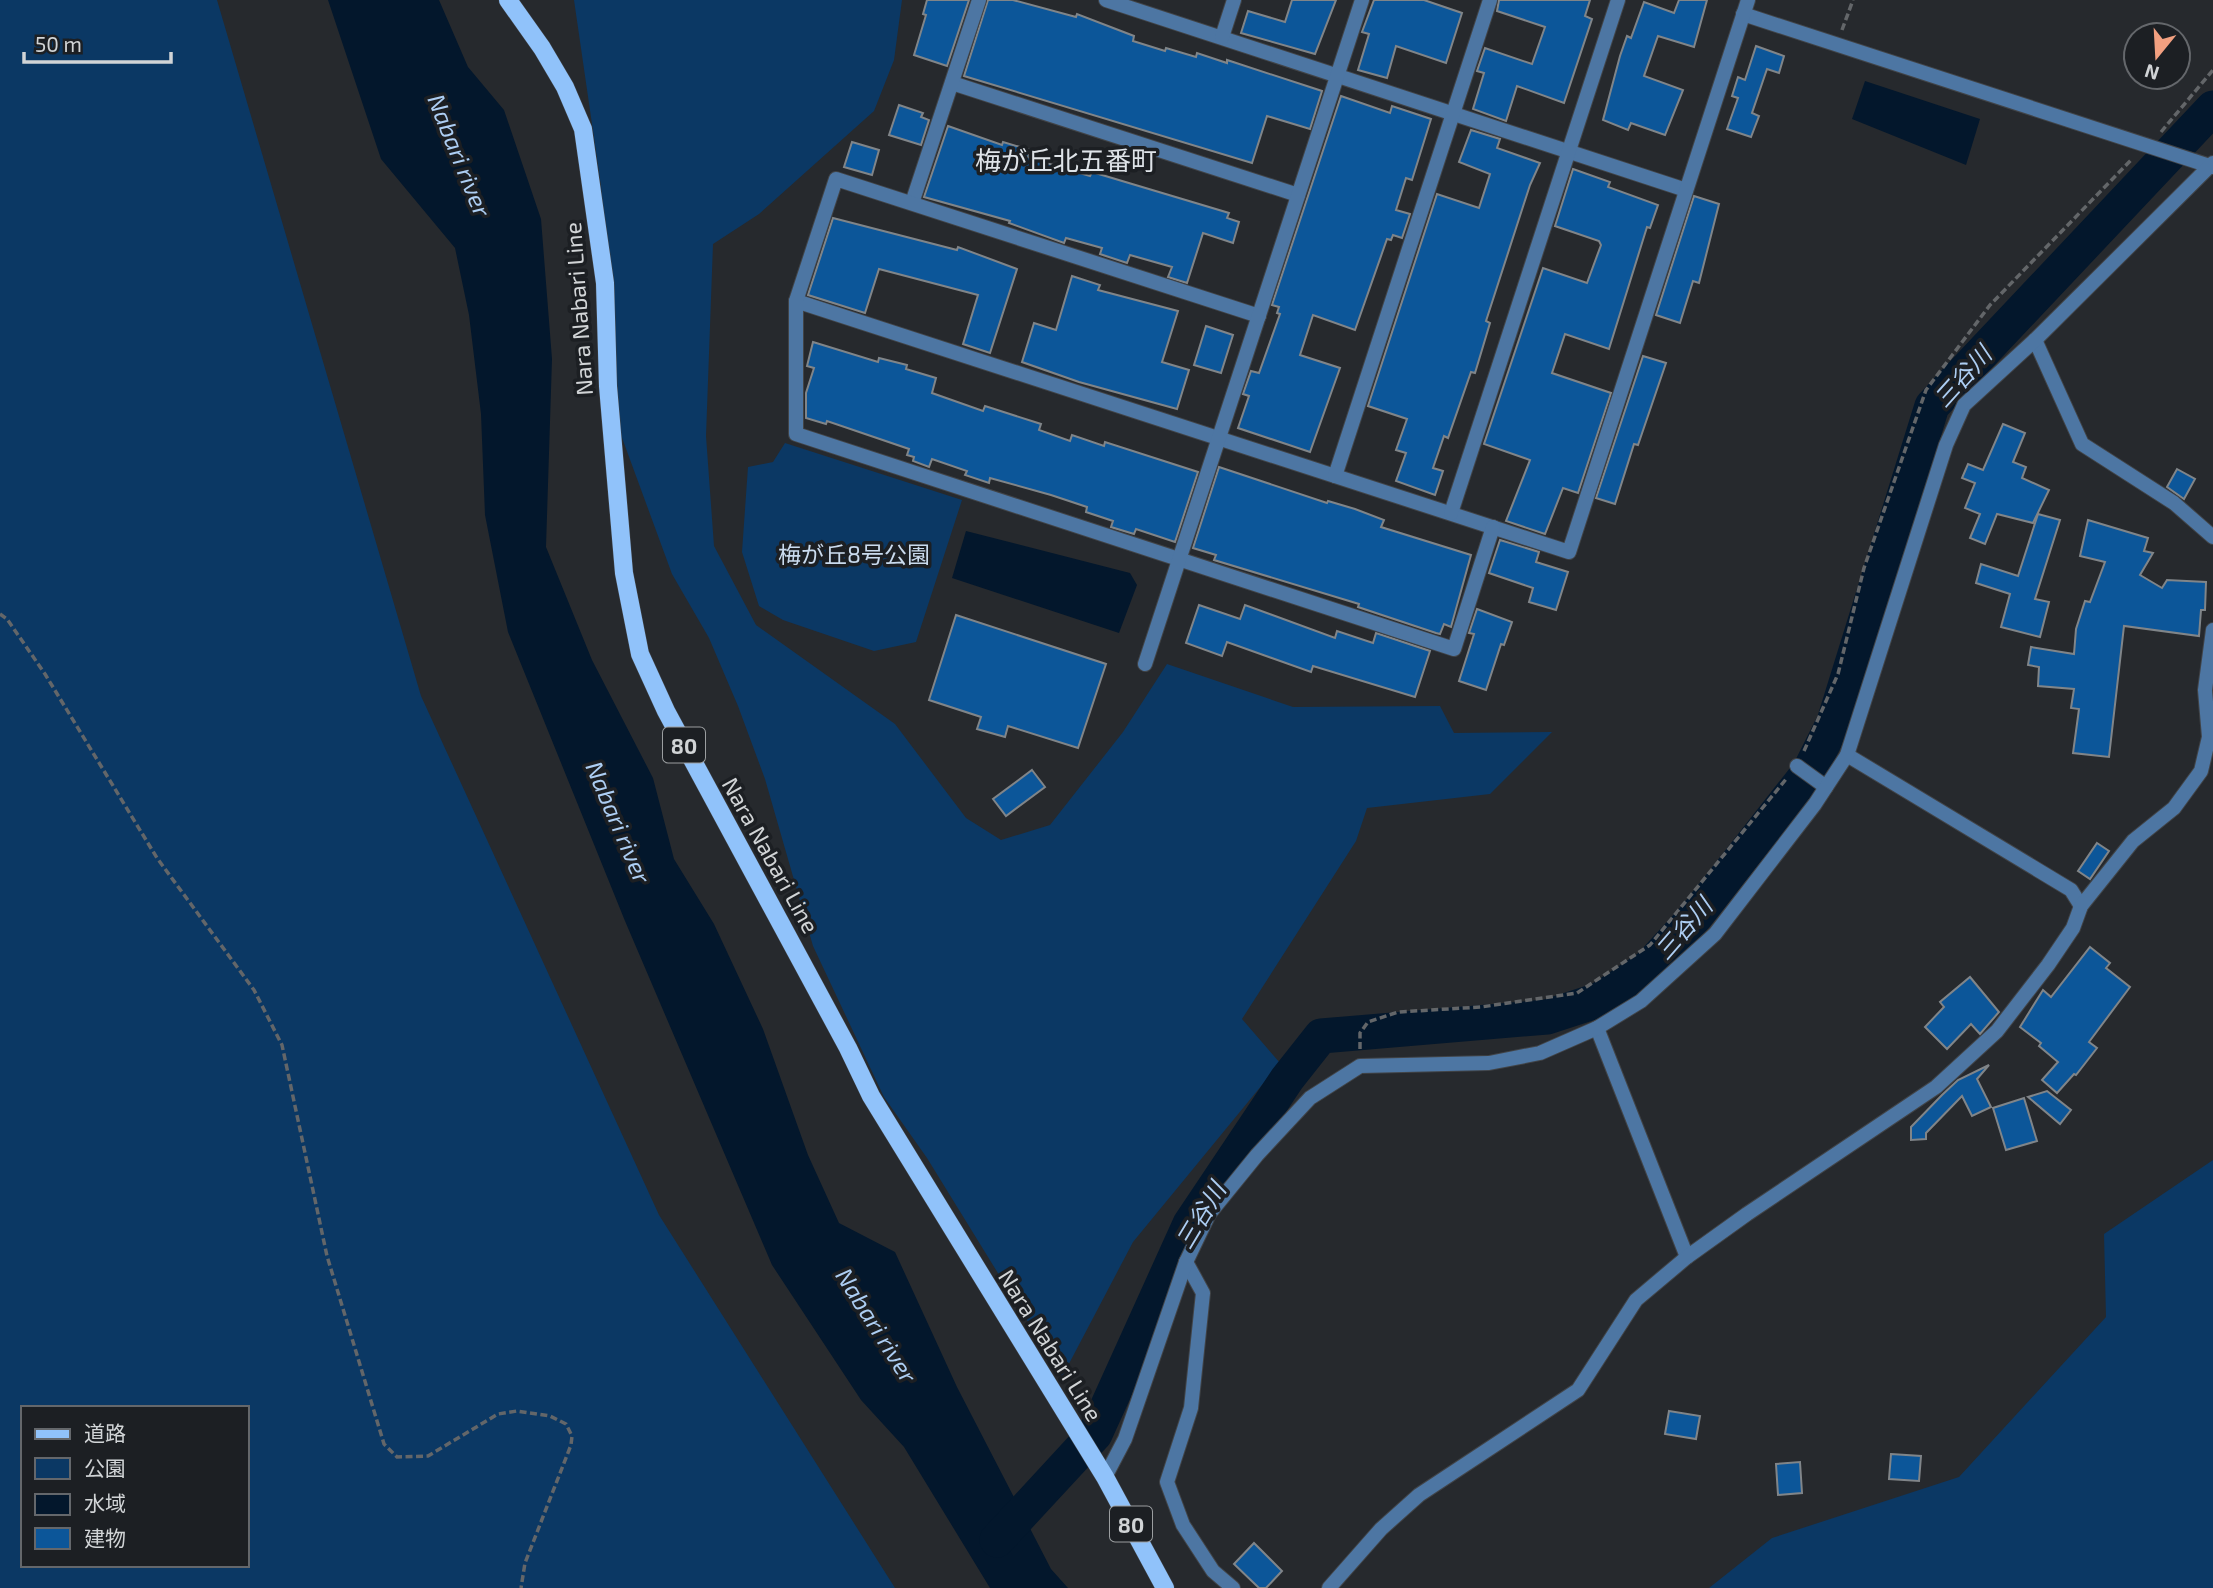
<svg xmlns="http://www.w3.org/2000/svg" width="2213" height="1588" viewBox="0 0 2213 1588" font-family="'Exo 2','Noto Sans JP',sans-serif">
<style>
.green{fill:#0b3864;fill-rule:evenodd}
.water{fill:#03172c}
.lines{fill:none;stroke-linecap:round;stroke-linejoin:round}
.river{stroke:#03172c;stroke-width:35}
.building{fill:#0c5699;stroke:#808589;stroke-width:2}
.minor-casing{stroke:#414448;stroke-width:16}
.primary-casing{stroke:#414448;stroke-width:19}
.path{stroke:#636669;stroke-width:3.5;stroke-dasharray:7 3.5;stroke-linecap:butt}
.minor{stroke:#4d76a3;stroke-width:14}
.primary{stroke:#90c2fa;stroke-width:18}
.labels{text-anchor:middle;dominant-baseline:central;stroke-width:7;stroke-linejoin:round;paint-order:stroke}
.shield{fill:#1c1f23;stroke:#9b9ea0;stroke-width:2}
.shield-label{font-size:21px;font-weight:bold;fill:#d1d4d6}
.street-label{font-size:23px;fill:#d1d4d6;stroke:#1c1f23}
.park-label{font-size:23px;fill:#cadbee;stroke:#1c1f23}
.water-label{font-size:24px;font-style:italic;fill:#adcef3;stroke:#1c1f23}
.quarter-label{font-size:26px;fill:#dfe4e9;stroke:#1c1f23}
</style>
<rect width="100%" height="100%" fill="#26292d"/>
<!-- green -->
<g class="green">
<path d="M0,0H217L421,696L659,1215L895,1588H0ZM23,1408H247V1565H23Z"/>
<path d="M574,0H902L894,60L874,111L759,214L713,244L706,436L714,546L756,625L895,724L966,818L1001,840L1050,825L1123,732L1167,664L1293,707L1440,706L1454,733L1552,732L1490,794L1367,808L1356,841L1242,1019L1280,1063L1133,1242L1062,1377L927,1158L884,1097L813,946L765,779L738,706L709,638L672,574L621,435L601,186Z"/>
<path d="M785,443L962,500L916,642L874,651L783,620L759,606L742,552L748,467L773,462Z"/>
<path d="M2213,1160V1588H1709L1772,1538L1959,1477L2106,1317L2104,1234Z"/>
</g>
<!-- water -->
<g class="water">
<path d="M328,0H439L468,67L504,110L541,219L552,359L546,547L592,660L653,778L674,859L714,924L763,1029L808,1155L839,1223L895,1252L957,1387L1051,1569L1068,1588H990L904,1447L861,1400L772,1265L625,921L508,632L485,515L481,414L469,315L455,248L381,159Z"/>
<path d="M1865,81L1980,119L1966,165L1852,119Z"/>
<path d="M966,531L1130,573L1137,585L1119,633L952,578Z"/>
</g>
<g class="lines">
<!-- river -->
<path class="river" d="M997,1540L1095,1434L1190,1224L1287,1079L1321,1036L1547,1017L1599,1000L1649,967L1696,916L1809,772L1834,722L1932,406L2213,108"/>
</g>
<!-- building -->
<g class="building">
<path d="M927,0H969L947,66L914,55L926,15L923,14Z"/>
<path d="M988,0H1013L1076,17L1077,14L1134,36L1133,41L1165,51L1166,48L1196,57L1197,53L1227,63V60L1322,91L1310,129L1267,116L1252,163L964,76Z"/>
<path d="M1292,0H1336L1315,54L1241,33L1248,11L1285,22Z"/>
<path d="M1374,0H1424L1462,13L1446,63L1396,46L1387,78L1358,70L1369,34L1362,32Z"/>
<path d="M1499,0H1590L1585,16L1592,19L1564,103L1517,86L1506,121L1473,109L1484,73L1477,71L1485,48L1532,64L1545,27L1497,11Z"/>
<path d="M1679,0H1707L1694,47L1658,36L1644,76L1683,90L1665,135L1631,123L1628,130L1603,120L1620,56L1627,36L1631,38L1644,2L1674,13Z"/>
<path d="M1756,46L1784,56L1779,73L1767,69L1752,113L1759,116L1751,137L1727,129L1738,98L1732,96L1738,77L1745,80Z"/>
<path d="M1341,96L1390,113L1392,106L1431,119L1412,180L1406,178L1396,210L1410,214L1402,238L1393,235L1391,240L1387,239L1355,330L1313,315L1300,355L1340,368L1310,452L1238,428L1249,396L1243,394L1251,371L1259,373L1280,314L1277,313L1279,307L1272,305Z"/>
<path d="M899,105L923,113L921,117L929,120L921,145L889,135Z"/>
<path d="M948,126L1002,145L1003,142L1030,150L1028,157L1056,166L1090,176L1092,172L1229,213L1227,218L1239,222L1233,243L1203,233L1187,283L1168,277L1172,267L1130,255L1127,263L1100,254L1102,248L1066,238L1064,243L1009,223L1010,221L924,197Z"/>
<path d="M1471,130L1500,139L1497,148L1540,163L1530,185L1486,321L1490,323L1475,373L1471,372L1448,438L1444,436L1433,468L1443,471L1435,495L1396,481L1406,453L1396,450L1407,419L1368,406L1437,194L1479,208L1490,174L1459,162Z"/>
<path d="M852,142L879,150L872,175L844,167Z"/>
<path d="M1573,169L1610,182L1608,187L1658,205L1650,228L1647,227L1609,349L1565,334L1552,373L1611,393L1578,493L1563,488L1545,534L1506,521L1530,460L1484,444L1543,268L1587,283L1601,245L1599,241L1555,226Z"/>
<path d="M1694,196L1719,204L1699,283L1693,281L1680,323L1656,315Z"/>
<path d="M833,218L957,250L958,247L1017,269L990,353L963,344L978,295L879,269L865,313L808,295Z"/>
<path d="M1072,276L1100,285L1098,290L1178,311L1162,362L1189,370L1177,409L1079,382L1022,362L1034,323L1056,330Z"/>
<path d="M1206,326L1233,335L1221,373L1194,365Z"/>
<path d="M813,342L878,362L879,358L907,365L906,369L936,378L932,393L983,411L985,406L1041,424L1039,430L1070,441L1072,435L1104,446L1105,442L1198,472L1175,542L1136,529L1134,534L1111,527L1113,521L1086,512L1087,507L1051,495L990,478L989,483L965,475L967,471L932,459L929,467L913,461L914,457L907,455L909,449L827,421L826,424L806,418V393L814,368L807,366Z"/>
<path d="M1643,356L1666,363L1638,445L1634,444L1615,504L1596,498Z"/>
<path d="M2003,424L2025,433L2013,462L2026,467L2022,478L2049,490L2033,523L1997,514L1985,544L1970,538L1980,514L1965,508L1975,483L1962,478L1968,464L1983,470Z"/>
<path d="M1219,467L1327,503L1328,501L1355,509L1384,520L1381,527L1471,555L1451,627L1444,624L1440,634L1436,633L1358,607L1359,604L1214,560L1216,555L1193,548Z"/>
<path d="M2177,469L2195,479L2184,499L2167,487Z"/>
<path d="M2038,514L2060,520L2035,599L2049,602L2040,637L2001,627L2010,594L1976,583L1981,564L2018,576Z"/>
<path d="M2088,520L2148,538L2144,551L2153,553L2140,575L2162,588L2167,580L2206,582L2205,610H2201L2199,636L2124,626L2109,757L2073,753L2079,709L2071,708L2074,689L2038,686L2039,667L2028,665L2031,647L2074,654L2076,629L2085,601L2090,602L2105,562L2080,556Z"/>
<path d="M1500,540L1539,552L1536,562L1568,572L1556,610L1529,602L1533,588L1489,573Z"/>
<path d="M1199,605L1240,619L1245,605L1335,638L1337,631L1373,643L1376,633L1430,651L1415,697L1313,666L1311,672L1227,642L1222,656L1186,643Z"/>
<path d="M1477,609L1512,622L1504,645L1501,644L1486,690L1459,681L1474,634L1469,633Z"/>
<path d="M956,615L1106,664L1078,748L1008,726L1005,737L977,729L981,717L929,700Z"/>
<path d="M1032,770L1045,787L1006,816L993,799Z"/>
<path d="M2097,843L2109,851L2090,879L2078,871Z"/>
<path d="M2090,947L2110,963L2106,968L2130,987L2089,1042L2097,1048L2076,1075L2074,1074L2057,1093L2042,1080L2058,1062L2039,1046L2041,1043L2020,1027L2043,990L2051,997Z"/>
<path d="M1970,977L1999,1012L1980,1034L1971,1024L1947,1049L1925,1027L1944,1007L1940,1002Z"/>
<path d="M1989,1065L1977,1079L1991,1107L1972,1116L1962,1096L1926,1133V1139L1911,1140V1127L1942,1095L1958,1080Z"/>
<path d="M2047,1091L2071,1110L2060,1124L2028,1097Z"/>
<path d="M2024,1098L2037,1141L2006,1150L1993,1108Z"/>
<path d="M1669,1411L1700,1416L1696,1439L1665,1434Z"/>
<path d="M1891,1454L1921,1456L1919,1481L1889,1479Z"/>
<path d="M1800,1462L1802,1493L1778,1495L1776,1464Z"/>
<path d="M1254,1543L1282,1571L1266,1588H1259L1234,1564Z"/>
</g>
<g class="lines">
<defs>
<g id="minor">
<path d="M1106,0L1686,190"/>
<path d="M1743,14L2213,167"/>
<path d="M1222,37L1234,0"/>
<path d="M952,83L1298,195"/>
<path d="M912,203L979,0"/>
<path d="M796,301L1569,552L1748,0"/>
<path d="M1259,316L836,179L796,301V434L1454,649L1493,527"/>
<path d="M2035,340L2082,444L2174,503L2213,537"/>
<path d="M1335,476L1490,0"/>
<path d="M1451,513L1618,0"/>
<path d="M1145,664L1362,0"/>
<path d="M1847,755L2071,890L2081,906"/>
<path d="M1797,766L1826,787"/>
<path d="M1597,1028L1687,1257"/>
<path d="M1186,1262L1203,1293L1191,1408L1167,1482L1183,1525L1213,1571L1233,1588"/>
<path d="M1105,1477L1125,1439L1186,1262L1209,1214L1257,1155L1310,1098L1360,1066L1489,1063L1540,1053L1597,1028L1641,1001L1715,934L1815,804L1847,755L1946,445L1964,405L2035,340L2213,163"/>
<path d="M1329,1588L1381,1529L1419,1495L1578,1390L1636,1300L1687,1257L1747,1214L1936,1087L1997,1031L2048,965L2073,928L2081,906L2133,841L2174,808L2201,771L2209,737L2205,690L2213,630"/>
</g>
<path id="primary" d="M508,0L542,48L565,87L583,129L605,283L608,386L624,573L640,654L666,711L848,1048L871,1096L1105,1477L1165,1588"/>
</defs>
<!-- minor casing -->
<use href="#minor" class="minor-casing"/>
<!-- primary casing -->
<use href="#primary" class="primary-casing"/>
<!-- path -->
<g class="path">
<path d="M1842,30L1853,0"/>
<path d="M2161,132L2213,70"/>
<path d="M0,614L7,619L45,674L157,858L254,990L282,1045L327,1256L384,1444L397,1457L428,1456L498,1414L517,1411L550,1416L566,1424L572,1436L571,1445L525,1563L521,1588"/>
<path d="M1804,751L1838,674L1864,568L1926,390L1990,305L2132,159"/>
<path d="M1360,1049V1033L1368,1022L1398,1012L1481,1007L1577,993L1650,945L1787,778"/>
</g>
<!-- minor -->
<use href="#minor" class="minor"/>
<!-- primary -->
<use href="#primary" class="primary"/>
</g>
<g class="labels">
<!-- shield labels -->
<g class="shield">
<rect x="663" y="727.5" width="42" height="35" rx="5"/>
<rect x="1110" y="1506.5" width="42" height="35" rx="5"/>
</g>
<g class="shield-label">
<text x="684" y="745">80</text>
<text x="1131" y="1524">80</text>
</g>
<!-- street labels -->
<g class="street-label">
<text transform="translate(578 309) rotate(-94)">Nara Nabari Line</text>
<text transform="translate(771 855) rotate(61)">Nara Nabari Line</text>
<text transform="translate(1051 1345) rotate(58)">Nara Nabari Line</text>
</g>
<!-- park labels -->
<g class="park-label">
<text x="854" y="554">梅が丘8号公園</text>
</g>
<!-- water labels -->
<g class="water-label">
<text transform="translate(460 155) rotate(68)">Nabari river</text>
<text transform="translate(1962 376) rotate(-48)">三谷川</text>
<text transform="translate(619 822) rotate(67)">Nabari river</text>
<text transform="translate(1683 928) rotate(-49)">三谷川</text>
<text transform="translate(1200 1215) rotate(-59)">三谷川</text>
<text transform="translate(877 1325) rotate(58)">Nabari river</text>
</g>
<!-- quarter labels -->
<g class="quarter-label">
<text x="1066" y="159">梅が丘北五番町</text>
</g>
</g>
<!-- legend -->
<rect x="21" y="1406" width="228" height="161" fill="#1c1f23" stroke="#64676b" stroke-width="2"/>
<rect x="35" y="1429" width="35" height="10" fill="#90c2fa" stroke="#64676b" stroke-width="2"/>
<text x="84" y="1441" font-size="21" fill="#d1d4d6">道路</text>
<rect x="35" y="1458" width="35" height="21" fill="#0b3864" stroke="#64676b" stroke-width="2"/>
<text x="84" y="1476" font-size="21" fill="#d1d4d6">公園</text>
<rect x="35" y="1494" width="35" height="21" fill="#03172c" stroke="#64676b" stroke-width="2"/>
<text x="84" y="1511" font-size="21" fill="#d1d4d6">水域</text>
<rect x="35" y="1528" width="35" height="21" fill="#0c5699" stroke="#64676b" stroke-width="2"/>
<text x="84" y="1546" font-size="21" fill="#d1d4d6">建物</text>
<!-- north arrow -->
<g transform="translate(2157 56) rotate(198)"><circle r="33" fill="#1c1f23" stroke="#64676b" stroke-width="2"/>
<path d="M0-5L12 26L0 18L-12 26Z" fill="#f2a080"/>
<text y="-10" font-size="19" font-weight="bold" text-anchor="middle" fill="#d1d4d6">N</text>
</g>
<!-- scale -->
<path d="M24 52v10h147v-10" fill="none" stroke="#d1d4d6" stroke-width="3.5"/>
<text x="35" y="52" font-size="21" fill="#d1d4d6" stroke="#1c1f23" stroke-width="5" paint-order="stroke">50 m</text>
</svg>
